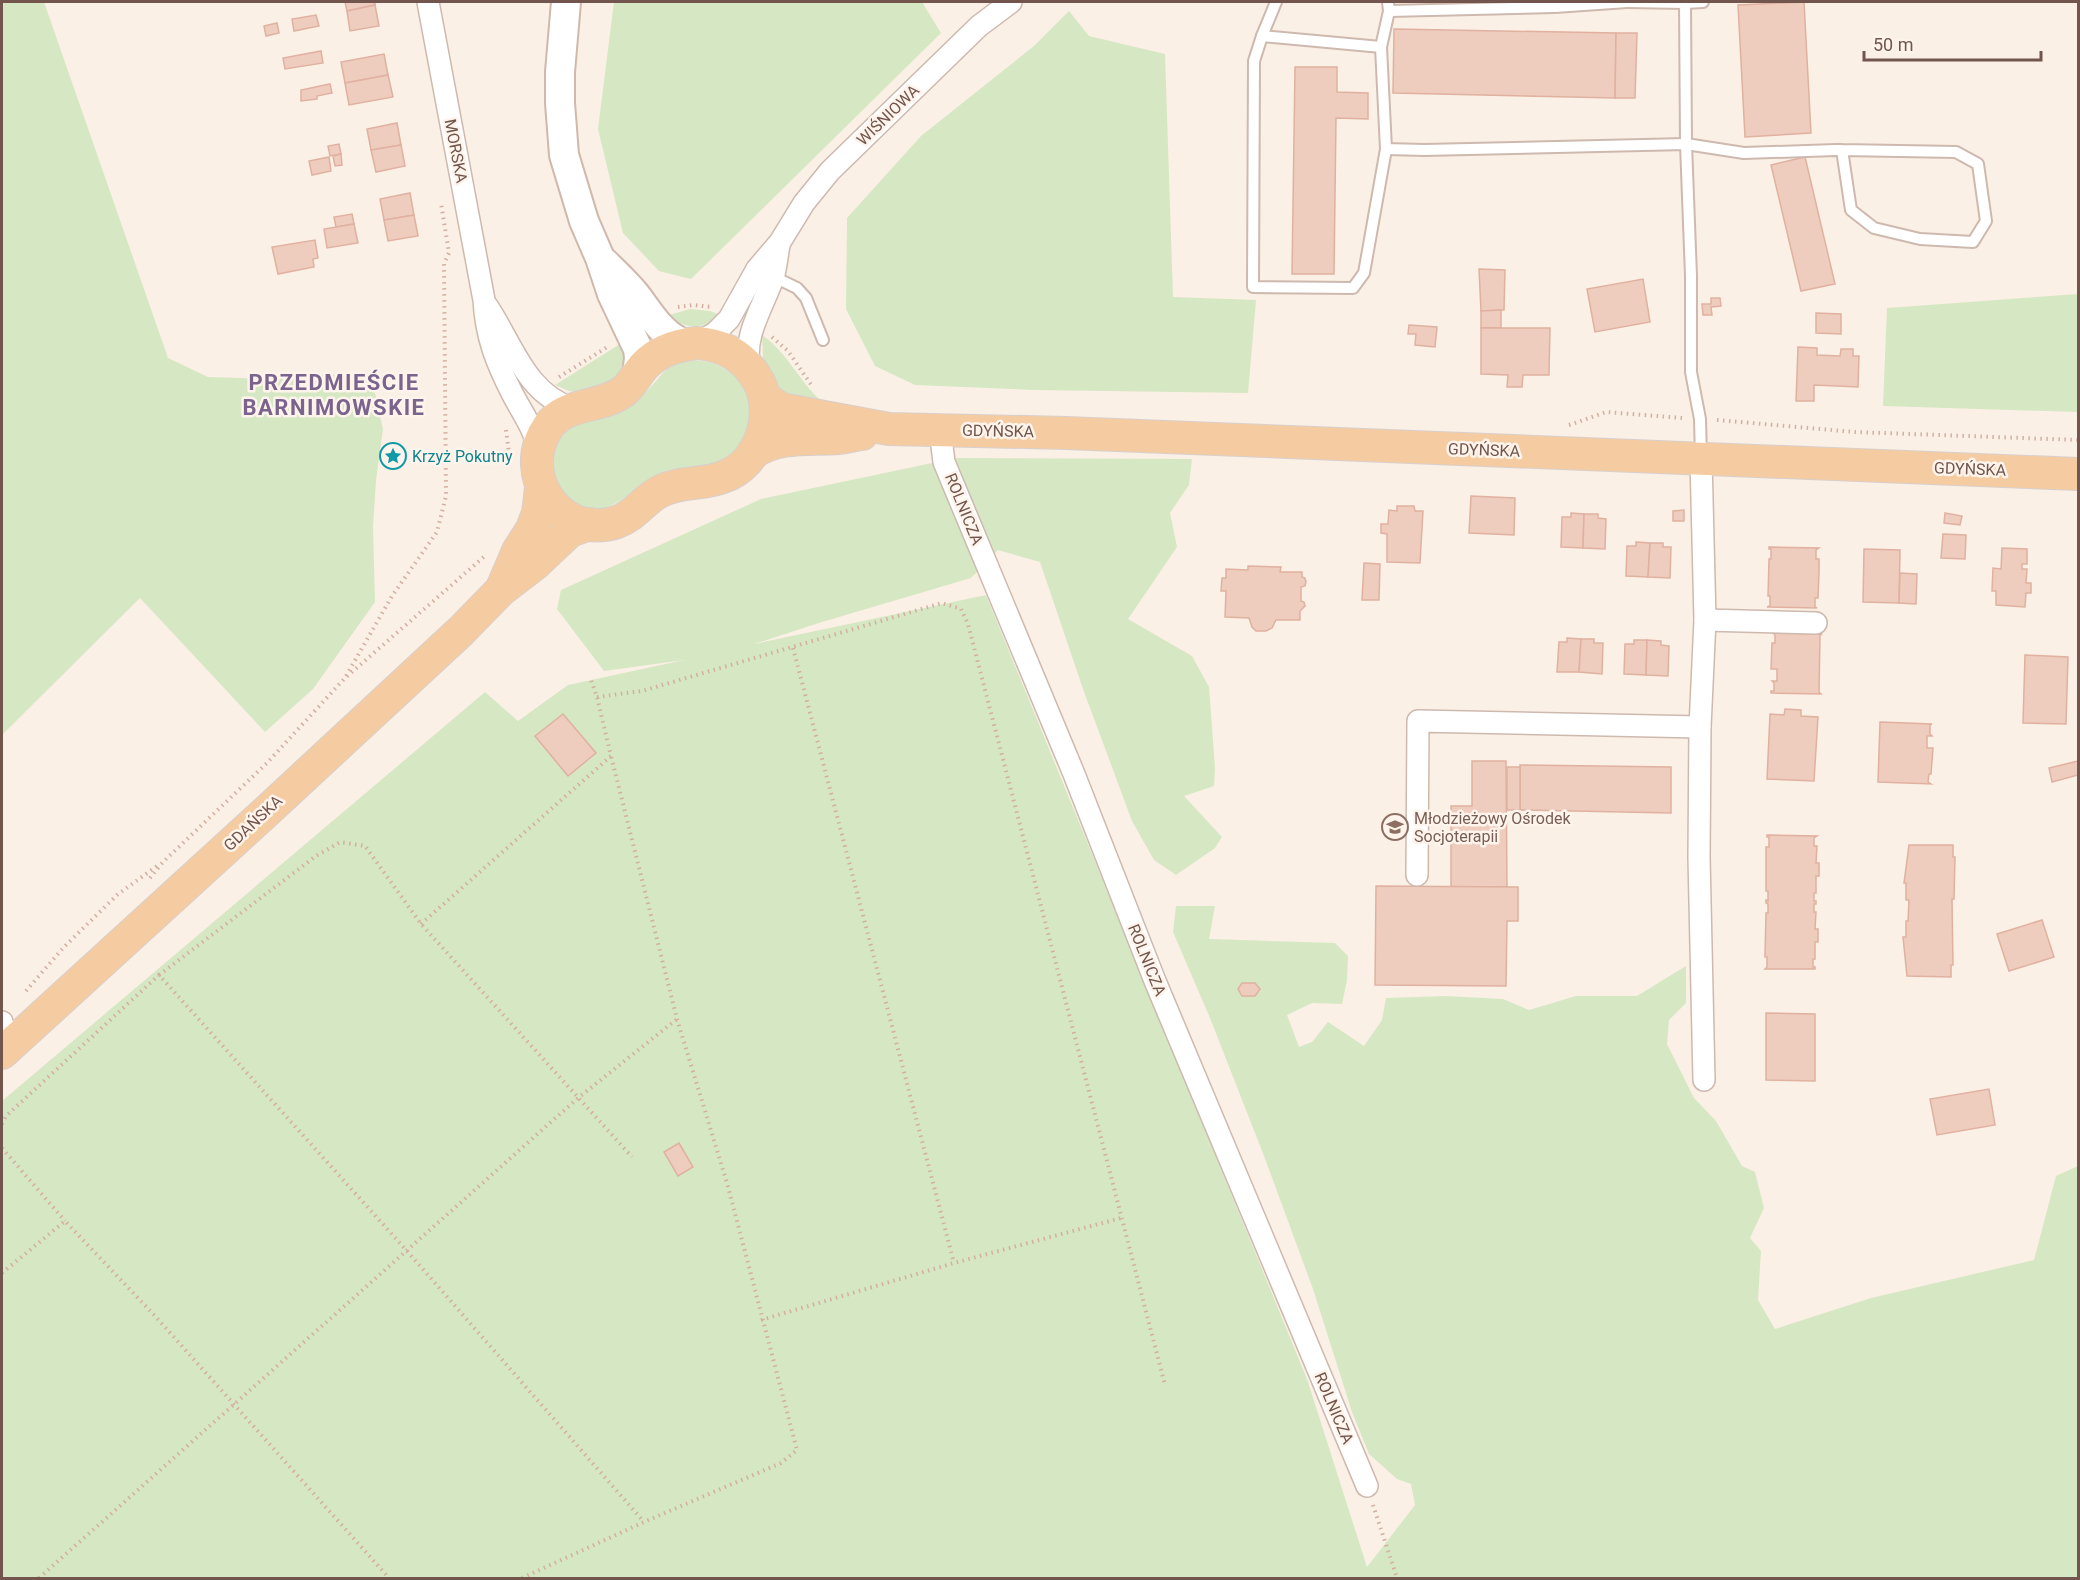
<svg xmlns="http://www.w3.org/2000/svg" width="2080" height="1580" viewBox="0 0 2080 1580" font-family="Roboto,sans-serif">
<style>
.green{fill:#d6e7c4}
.building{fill:#eeccbe;stroke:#e0b1a0;stroke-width:1.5}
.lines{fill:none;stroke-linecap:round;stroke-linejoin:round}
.lane-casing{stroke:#ceb9af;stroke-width:14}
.street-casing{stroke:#ceb9af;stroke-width:24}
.secondary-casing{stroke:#d0b8ac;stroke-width:32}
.primary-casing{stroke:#d8cfcd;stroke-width:34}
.path{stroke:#d3afa1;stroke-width:4;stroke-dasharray:1.5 4.5;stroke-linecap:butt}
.lane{stroke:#fff;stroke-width:10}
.street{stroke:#fff;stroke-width:21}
.secondary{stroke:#fff;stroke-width:28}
.primary{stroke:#f5cca1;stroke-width:32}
.labels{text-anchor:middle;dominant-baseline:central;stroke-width:5;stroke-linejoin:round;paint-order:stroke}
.street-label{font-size:16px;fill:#72554c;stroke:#fef4eb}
.culture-label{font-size:16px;fill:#0d838f;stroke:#fef4eb;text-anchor:start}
.education-label{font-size:16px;fill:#785e54;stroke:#fef4eb;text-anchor:start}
.district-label{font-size:22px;font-weight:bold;letter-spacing:1.5px;fill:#7a648e;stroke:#fef4eb}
</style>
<rect width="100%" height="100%" fill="#fbf0e5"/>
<!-- green -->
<g class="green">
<path d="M2,2H44L168,358L208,377L274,379L328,374L372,380L383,429L376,480L373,527L375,602L313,689L265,732L140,598L2,735Z"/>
<path d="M614,2H922L941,33L691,279L659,271L623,233L598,129Z"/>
<path d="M1069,11L1089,36L1165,54L1173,297L1256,300L1248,393L1034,390L915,385L875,366L846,309L847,218L921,136L1034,46Z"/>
<path d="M2078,294V412L1883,406L1887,308Z"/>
<path d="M690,309L710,311L723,316C701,330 689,330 666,316Z"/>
<path d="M762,335C790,355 799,383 824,403L790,404L768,378L763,358Z"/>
<path d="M628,339L627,362L615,381L582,393L569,391L555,385Z"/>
<path d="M690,360C709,361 722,364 735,377C745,386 750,401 750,414C749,439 731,461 706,465C694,468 682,467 670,470C658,473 644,480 635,489C627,496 618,503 608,507C568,521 536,465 563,434C582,412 618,412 640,396C663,380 657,367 690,360Z"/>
<path d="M956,458L1192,459L1189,485L1170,513L1177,547L1128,619L1192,656L1209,687L1215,768L1214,786L1184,796L1222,837L1215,848L1176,875L1154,860L1132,821L1083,689L1040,562L998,550L971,578L822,622L754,644L986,595L1307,1379L1367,1567L1415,1505L1411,1484L1397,1479L1369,1454L1352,1412L1313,1289L1264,1156L1210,1018L1173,932L1176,906H1215L1209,939L1335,943L1348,956L1347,980L1342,1004L1312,1003L1287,1015L1299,1047L1312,1042L1328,1022L1364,1046L1382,1020L1386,998L1446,996L1503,999L1529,1010L1576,996H1637L1686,966V1003L1669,1020L1667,1044L1694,1098L1716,1121L1742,1166L1755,1172L1764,1208L1750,1238L1761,1251L1758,1300L1775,1329L1871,1298L2034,1260L2056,1176L2078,1166V1578H2V1101L485,692L518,721L568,685L684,660L604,671L557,609L561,590L761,499Z"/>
</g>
<!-- building -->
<g class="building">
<path d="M345,2H375V5L347,11Z"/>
<path d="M1804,2L1811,133L1745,137L1738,5Z"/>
<path d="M375,5L379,26L350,31L347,11Z"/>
<path d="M316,15L319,26L294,31L292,19Z"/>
<path d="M277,23L279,33L266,36L264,26Z"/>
<path d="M1394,29L1616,33L1615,98L1393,93Z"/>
<path d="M1616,33H1637L1635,98H1615Z"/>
<path d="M321,51L323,63L285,69L283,58Z"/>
<path d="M384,54L388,75L345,83L341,62Z"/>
<path d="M1295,67H1337V92L1368,93V119L1336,118L1334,274H1292Z"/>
<path d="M388,75L393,97L349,105L345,83Z"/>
<path d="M330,84L332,93L317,96V99L301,101V90Z"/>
<path d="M397,123L401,145L371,150L367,129Z"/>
<path d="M339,144L341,154L330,156L328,146Z"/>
<path d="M401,145L405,166L376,172L371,150Z"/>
<path d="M341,154L342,165L335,166L333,156Z"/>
<path d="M329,157L331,171L312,175L309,161Z"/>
<path d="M1805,157L1835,284L1801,291L1771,165Z"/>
<path d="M410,193L414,215L384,220L380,199Z"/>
<path d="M352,214L354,224L336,227L334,217Z"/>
<path d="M414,215L418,236L388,241L384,220Z"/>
<path d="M354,224L358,243L327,248L324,229Z"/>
<path d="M315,240L318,258L313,259L314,267L278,274L272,247Z"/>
<path d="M1479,269L1505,270L1504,310L1481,311Z"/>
<path d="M1643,279L1650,322L1595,332L1587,289Z"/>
<path d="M1711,298H1720L1721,306L1711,307L1712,315H1703L1702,304H1711Z"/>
<path d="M1501,310V328H1481V311Z"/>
<path d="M1816,313L1841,314V334L1816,333Z"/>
<path d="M1409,325L1437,327L1435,347L1415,345L1416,334H1408Z"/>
<path d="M1481,328H1550L1549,375H1523L1522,387H1507L1508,375L1481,374Z"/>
<path d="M1798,347L1817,348V355L1840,356L1841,349H1853V356H1859L1858,387L1814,385V401H1796Z"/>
<path d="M1471,496L1515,498L1514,535L1469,533Z"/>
<path d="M1397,506H1414L1415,511H1423L1420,563L1387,562V534L1381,533V524H1388L1389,510L1397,511Z"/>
<path d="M1684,510V521H1673V511Z"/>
<path d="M1571,513L1584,514L1583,548L1561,547L1562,517H1571Z"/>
<path d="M1945,513L1962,516L1960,525L1944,523Z"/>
<path d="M1584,514H1598V518L1606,519L1605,549L1583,548Z"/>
<path d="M1943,534L1966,535L1965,559L1941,558Z"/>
<path d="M1636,542L1650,543L1648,577L1626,576L1627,546H1636Z"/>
<path d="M1650,543H1663V547H1671L1670,578L1648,577Z"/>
<path d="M1769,547L1819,548L1816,550V559H1819V572L1818,598H1815V607L1817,608L1767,607L1770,606V596H1768L1769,559H1771V549H1769Z"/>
<path d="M2002,548L2027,549V564H2022V569H2027L2026,583H2031V593H2026L2025,607L1996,605V591H1992L1993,568L2001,569Z"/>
<path d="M1864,549L1900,550L1899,603L1863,602Z"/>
<path d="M1364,563L1380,564L1379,600H1362Z"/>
<path d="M1248,566L1281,567L1280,572H1302V577L1305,578L1306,582L1305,586L1301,587V601L1304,602L1305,606L1300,611V620H1276L1272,628L1266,631H1256L1252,627L1249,618L1225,617L1226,591H1221L1222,578H1226V569L1248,570Z"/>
<path d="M1900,573L1917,574L1916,604L1899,603Z"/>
<path d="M1773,633L1822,634L1820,635L1819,692L1821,694L1771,693V691H1774V683L1772,681H1777V669H1771L1772,643H1775V635Z"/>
<path d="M1567,638L1581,639L1579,672H1557L1559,642H1567Z"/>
<path d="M1581,639H1594V643H1603L1602,674L1579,672Z"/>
<path d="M1634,640H1647L1646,675L1624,674L1625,644H1634Z"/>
<path d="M1647,640L1661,641V645L1669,646L1668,676L1646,675Z"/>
<path d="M2025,655L2068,657L2066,724L2023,723Z"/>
<path d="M1785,709L1801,710V716L1818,717L1814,781L1767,779L1770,714L1784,715Z"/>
<path d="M563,714L596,753L568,776L535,736Z"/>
<path d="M1880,722L1932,724L1930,725V734L1932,736H1927V748H1933L1931,774H1929L1928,782L1931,784L1878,782Z"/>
<path d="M1472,761H1506L1507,887H1451V806H1472Z"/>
<path d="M2078,761V775L2052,782L2049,768Z"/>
<path d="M1520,765L1671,767V813L1520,810Z"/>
<rect x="1507" y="767" width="13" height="43"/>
<path d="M1767,835L1817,836L1814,838V846H1817L1816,863H1819V876H1816V893H1814V901H1816V904H1814V912H1816L1815,929H1818V942H1815V959H1813V967H1815V969H1765L1767,967V957H1765L1766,913H1768V904L1766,903V900L1768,901V891H1766V847H1769V837H1767Z"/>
<path d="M1909,845H1953V857H1955L1954,899H1952L1953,965H1951V977L1907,976L1903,937H1906V921H1908L1909,900H1906V883H1904Z"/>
<path d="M1376,886L1518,887V921H1507L1506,986L1375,985Z"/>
<path d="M2042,920L2054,957L2009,971L1997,934Z"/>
<path d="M1242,983H1255L1260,989L1255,996H1242L1238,989Z"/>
<path d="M1766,1013L1815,1014V1081L1766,1080Z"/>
<path d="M1989,1089L1995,1125L1937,1135L1930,1099Z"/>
<path d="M679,1143L693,1167L678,1176L664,1152Z"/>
</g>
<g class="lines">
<defs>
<g id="lane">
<path d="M1276,2L1262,36L1381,47L1389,11"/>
<path d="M1388,2L1389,11L1555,7L1627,2"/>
<path d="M1627,2L1685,3L1686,144L1744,153L1836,150H1842L1956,152L1978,164L1986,221L1973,242L1920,239L1874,228L1851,210L1842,150"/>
<path d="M1685,2V3L1703,2"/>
<path d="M1262,36L1254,61L1253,287L1353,288L1364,273L1386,149"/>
<path d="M1381,47L1386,149L1424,150L1686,144L1691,276V372L1700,419L1701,458"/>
<path d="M772,276L797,288L806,298L823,340"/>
</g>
<g id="street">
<path d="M428,2L484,300C486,336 496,362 512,393C522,413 536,430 538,452"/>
<path d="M487,306C512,343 526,394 572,408"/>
<path d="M697,343L715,333L729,319L757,269L780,242L804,203L830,171L979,26L1011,2"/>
<path d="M750,368C742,337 763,307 773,278C776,268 777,256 779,245"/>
<path d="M940,430L944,462L1074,774L1155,981L1367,1486"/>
<path d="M1701,459L1705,620L1700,727L1699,857L1704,1080"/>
<path d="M1705,620L1816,623"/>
<path d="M1417,875L1418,721L1700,727"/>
<path d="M2,1022L4,1028L16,1040"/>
</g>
<g id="secondary">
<path d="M566,2L560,72V103L564,155L584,221L600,258L612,294L638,349L639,358L637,376"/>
<path d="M605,263C615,273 626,283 635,294C650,313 661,335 685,344"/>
</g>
<g id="primary">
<path d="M697,343C725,345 745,357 759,382C776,415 760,464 723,477C703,485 682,481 661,491C644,499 635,516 617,522C561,541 515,475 548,427C566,401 601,409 624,391C632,384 637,374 644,366C658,351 677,345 697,343Z"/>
<path d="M765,398L781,409L889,429L1066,433L2078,474"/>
<path d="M753,453C778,435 810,440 839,438C847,437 855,435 862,434"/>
<path d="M503,586L518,551L532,529L538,513L541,488"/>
<path d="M2,1053L268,810L461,631L501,590L535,564L570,531L590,524"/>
</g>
</defs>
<!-- lane casing -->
<use href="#lane" class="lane-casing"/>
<!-- street casing -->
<use href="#street" class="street-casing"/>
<!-- secondary casing -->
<use href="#secondary" class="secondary-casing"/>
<!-- primary casing -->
<use href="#primary" class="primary-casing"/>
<!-- path -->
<g class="path">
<path d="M678,307L693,305L712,307"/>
<path d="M772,337L788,351L812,386"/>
<path d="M559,377L609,346"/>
<path d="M1717,420L1855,432L2078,440"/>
<path d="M1569,425L1606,412L1682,418"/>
<path d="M506,430L509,453"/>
<path d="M793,648L954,1263"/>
<path d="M346,676L392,596L437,532L446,496L444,264L449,253L441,203"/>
<path d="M597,697L642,691L942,603L961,609L968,624L1165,1385"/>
<path d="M150,878L163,862L267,763L344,679L486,555"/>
<path d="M421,924L611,756L597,697L591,680"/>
<path d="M159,975L316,856L340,842L365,846L421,924L632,1157"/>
<path d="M26,991L63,948L117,895L157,866"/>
<path d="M2,1124L6,1116L159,975L407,1251L644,1522"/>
<path d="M2,1148L65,1221"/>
<path d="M2,1273L65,1221L156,1317L389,1578"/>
<path d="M761,1320L954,1263L1121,1218"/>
<path d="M1373,1505L1397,1578"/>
<path d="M39,1578L578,1098L677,1019"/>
<path d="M522,1578L644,1522L781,1463L797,1450L727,1183L677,1019L611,756"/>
</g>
<!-- lane -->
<use href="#lane" class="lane"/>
<!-- street -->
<use href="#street" class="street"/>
<!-- secondary -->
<use href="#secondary" class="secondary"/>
<!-- primary -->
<use href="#primary" class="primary"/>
</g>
<!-- icons -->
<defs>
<symbol id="sight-ring" viewBox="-11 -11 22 22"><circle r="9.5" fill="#fef4eb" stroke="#0f9aa8" stroke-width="1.5"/><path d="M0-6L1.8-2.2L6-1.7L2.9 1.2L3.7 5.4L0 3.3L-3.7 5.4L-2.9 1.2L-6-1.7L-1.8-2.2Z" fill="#0f9aa8"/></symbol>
<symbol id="school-ring" viewBox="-11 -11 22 22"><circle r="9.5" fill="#fef4eb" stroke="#8d6e63" stroke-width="1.5"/><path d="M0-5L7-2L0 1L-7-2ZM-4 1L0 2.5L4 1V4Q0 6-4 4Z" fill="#8d6e63"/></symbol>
</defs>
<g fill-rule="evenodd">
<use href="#sight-ring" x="378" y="441" width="30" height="30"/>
<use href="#school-ring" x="1380" y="812" width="30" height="30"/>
</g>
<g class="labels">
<!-- street labels -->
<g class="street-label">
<text transform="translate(888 115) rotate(-44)">WIŚNIOWA</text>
<text transform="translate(456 151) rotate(79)">MORSKA</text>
<text transform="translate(998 431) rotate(1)">GDYŃSKA</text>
<text transform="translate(1484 450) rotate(2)">GDYŃSKA</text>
<text transform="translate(1970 469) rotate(2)">GDYŃSKA</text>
<text transform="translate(964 509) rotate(68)">ROLNICZA</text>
<text transform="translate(253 823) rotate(-43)">GDAŃSKA</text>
<text transform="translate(1147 960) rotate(68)">ROLNICZA</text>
<text transform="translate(1334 1408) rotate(67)">ROLNICZA</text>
</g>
<!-- culture labels -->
<g class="culture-label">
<text x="412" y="456">Krzyż Pokutny</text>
</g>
<!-- education labels -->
<g class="education-label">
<text x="1414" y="818">Młodzieżowy Ośrodek<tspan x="1414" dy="18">Socjoterapii</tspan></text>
</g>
<!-- district labels -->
<g class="district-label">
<text x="334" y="382">PRZEDMIEŚCIE<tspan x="334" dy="25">BARNIMOWSKIE</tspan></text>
</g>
</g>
<!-- border -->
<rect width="2080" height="1580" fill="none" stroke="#72554c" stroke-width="6"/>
<!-- scale -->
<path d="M1864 51v9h177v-9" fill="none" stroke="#72554c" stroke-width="3"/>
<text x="1873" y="51" font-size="18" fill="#72554c" stroke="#fef4eb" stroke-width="4.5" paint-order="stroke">50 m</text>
</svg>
